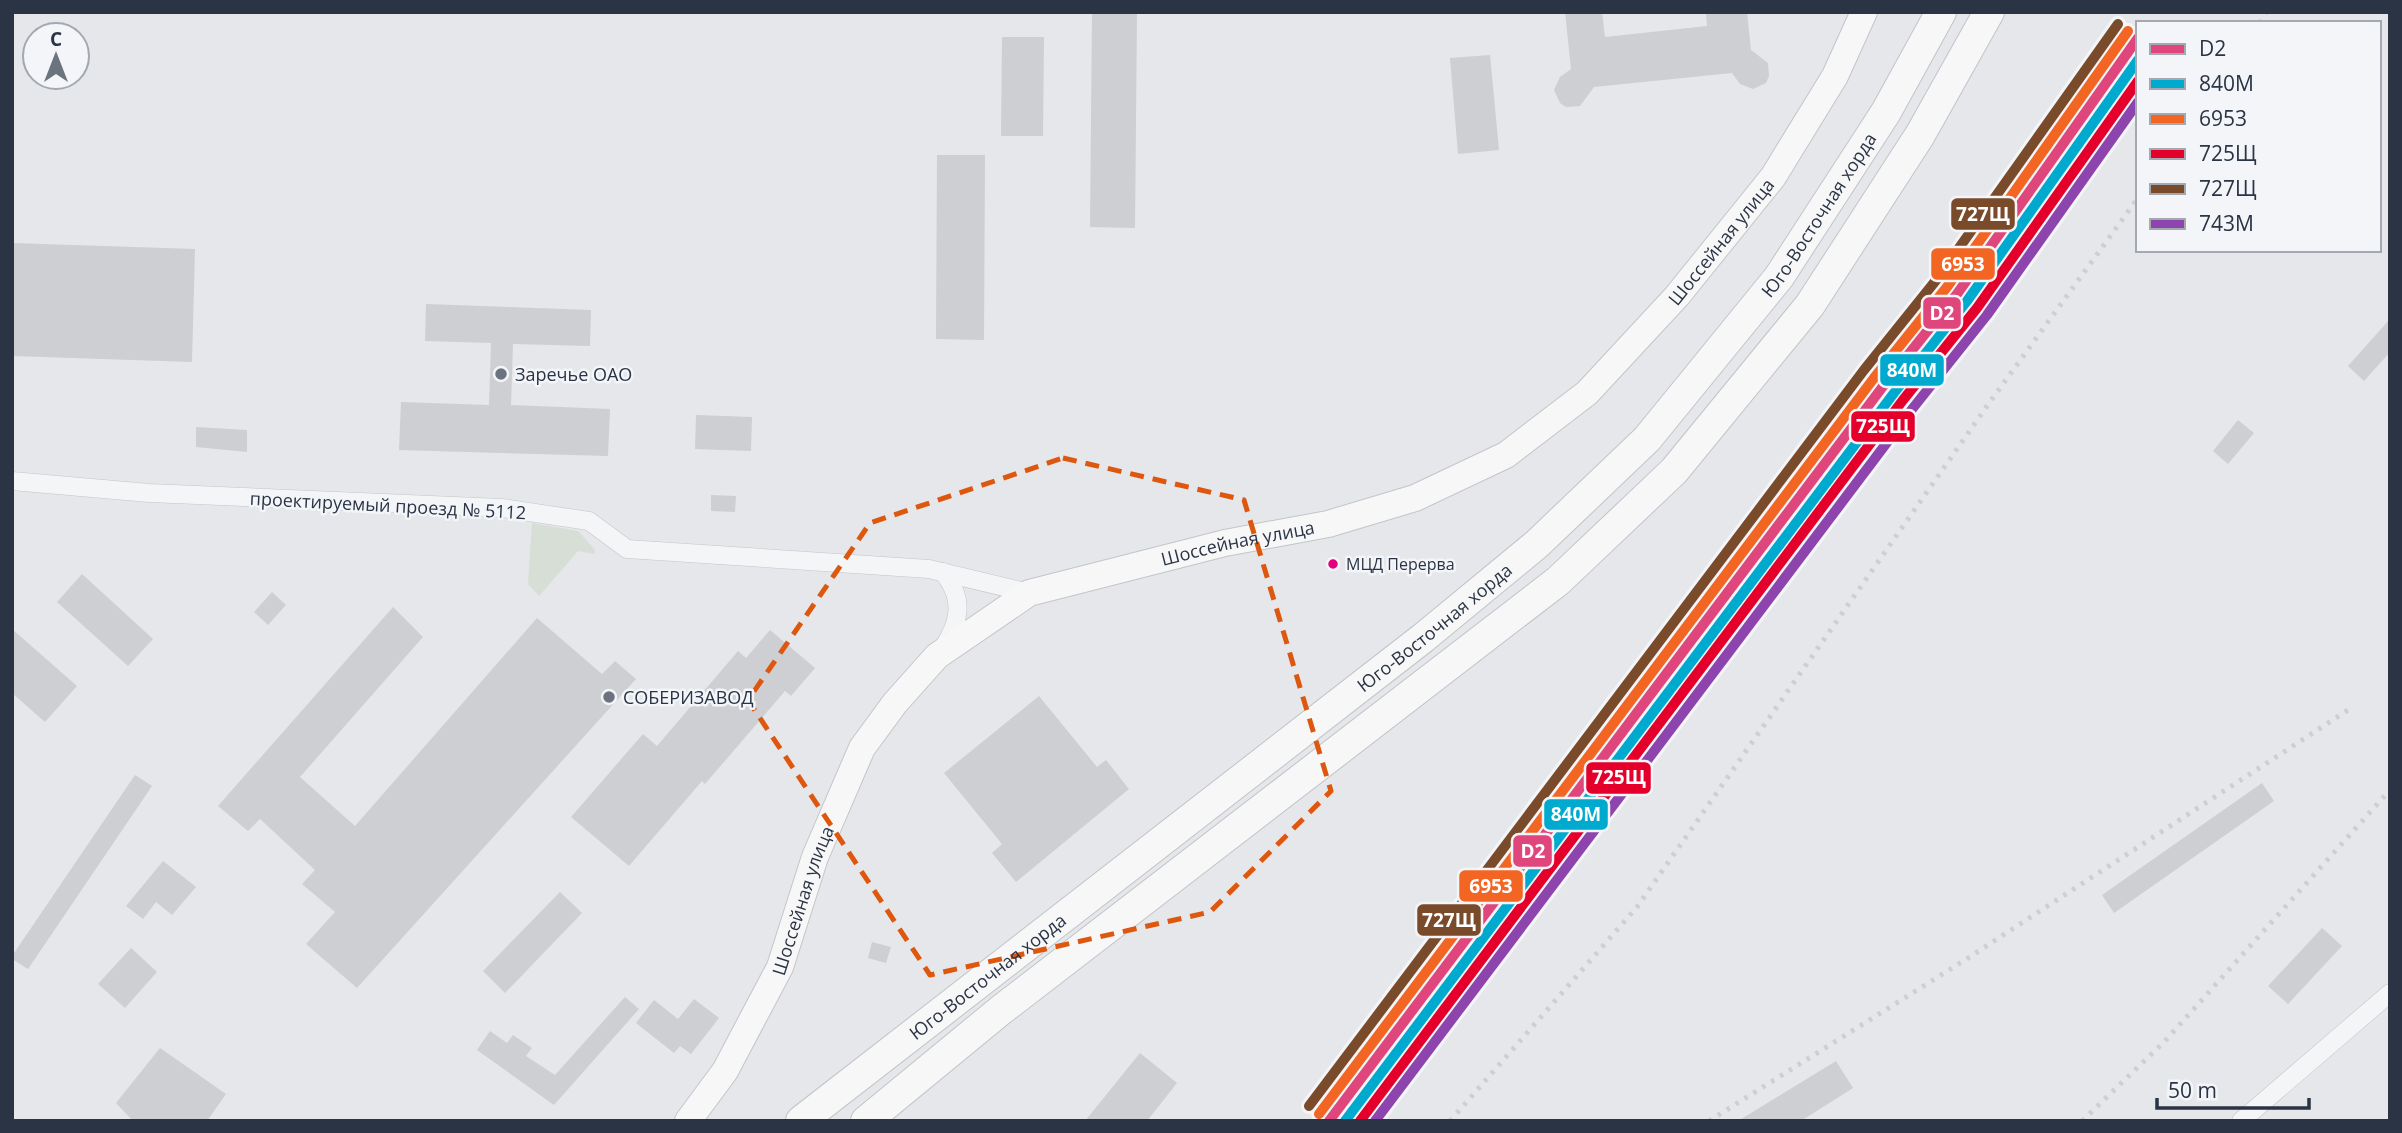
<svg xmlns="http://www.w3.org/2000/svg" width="2402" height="1133" viewBox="0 0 2402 1133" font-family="'Open Sans',sans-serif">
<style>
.green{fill:#d6ded5}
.building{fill:#cdcfd3}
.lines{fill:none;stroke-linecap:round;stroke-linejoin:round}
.street-casing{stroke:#c3c5c8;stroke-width:19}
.secondary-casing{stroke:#c3c5c8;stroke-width:28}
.primary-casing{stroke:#c0c4c8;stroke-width:32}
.street{stroke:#f4f5f6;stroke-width:18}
.secondary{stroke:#f7f7f8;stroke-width:26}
.primary{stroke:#f7f7f8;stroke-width:30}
.rail{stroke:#cdcfd1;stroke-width:5;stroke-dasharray:3.5 7;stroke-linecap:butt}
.rail-1-casing{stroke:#f3f5f9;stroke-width:16}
.rail-2-casing{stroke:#f3f5f9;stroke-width:16}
.rail-3-casing{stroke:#f3f5f9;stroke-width:16}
.rail-4-casing{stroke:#f3f5f9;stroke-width:16}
.rail-5-casing{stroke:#f3f5f9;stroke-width:16}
.rail-6-casing{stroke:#f3f5f9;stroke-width:16}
.rail-1{stroke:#df477c;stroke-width:10}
.rail-2{stroke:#00a9ce;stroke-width:10}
.rail-3{stroke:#f26522;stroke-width:10}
.rail-4{stroke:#e4002b;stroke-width:10}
.rail-5{stroke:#7a4b2a;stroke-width:10}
.rail-6{stroke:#8e44ad;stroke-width:10}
.marked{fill:none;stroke:#de570f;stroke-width:5;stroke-dasharray:14 9;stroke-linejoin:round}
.poi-dot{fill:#6b737f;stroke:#f3f5f9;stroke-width:2.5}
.bus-dot{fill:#e5007d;stroke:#f3f5f9;stroke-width:2.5}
.labels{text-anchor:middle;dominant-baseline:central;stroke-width:5;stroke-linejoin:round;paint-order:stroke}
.bus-label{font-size:16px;fill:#2a3445;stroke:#f3f5f9;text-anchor:start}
.street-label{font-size:18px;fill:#2a3445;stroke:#f3f5f9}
.poi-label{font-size:18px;fill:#2a3445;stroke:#f3f5f9;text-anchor:start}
.line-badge{stroke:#f3f5f9;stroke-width:2.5}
.badge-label{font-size:19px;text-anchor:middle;font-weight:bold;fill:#fff}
</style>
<rect width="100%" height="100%" fill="#e5e7ea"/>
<!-- green -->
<path class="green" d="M532,523L578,531L595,550L594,554L578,551L539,596L528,584Z"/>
<!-- building -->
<g class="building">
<path d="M1092,12H1137L1135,228L1090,227Z"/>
<path d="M1565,12H1602L1605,37L1707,26L1706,12H1747L1751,50L1768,63L1769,76L1766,83L1753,89L1740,84L1732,73L1594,87L1580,106L1566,107L1560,103L1554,90L1560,77L1571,69Z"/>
<path d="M1002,37H1044L1043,136H1001Z"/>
<path d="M1490,55L1499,150L1458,154L1450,58Z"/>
<path d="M937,155H985L984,340L936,339Z"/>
<path d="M12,243L195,249L192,362L12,356Z"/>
<path d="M426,304L591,310L590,346L513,344L511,405L610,409L608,456L399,450L401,402L489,405L491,343L425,341Z"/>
<path d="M2390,319V352L2364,381L2348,366Z"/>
<path d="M696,415L752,417L751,451L695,449Z"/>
<path d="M2238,420L2254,433L2228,464L2213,451Z"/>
<path d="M196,427L247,430V452L196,447Z"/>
<path d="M711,495L736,496L735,512L711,511Z"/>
<path d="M82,574L153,639L128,666L57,602Z"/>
<path d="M272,592L286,605L268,625L254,612Z"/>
<path d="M393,607L423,637L300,777L355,826L537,618L602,674L615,661L636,679L357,988L306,944L335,912L302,884L315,870L260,819L248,831L218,806Z"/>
<path d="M12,629L77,686L45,722L12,693Z"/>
<path d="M770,630L815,668L791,696L785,691L705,784L702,781L629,866L571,817L643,734L657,746L738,651L746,658Z"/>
<path d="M1039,696L1097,767L1106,760L1129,789L1016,882L992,853L1002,844L944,773Z"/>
<path d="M135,775L152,786L28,969L12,959V956Z"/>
<path d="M2262,783L2274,801L2114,913L2102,895Z"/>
<path d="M163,861L196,887L172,915L156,902L143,919L126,906Z"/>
<path d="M560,892L582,913L505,993L483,971Z"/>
<path d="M2322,928L2342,946L2288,1004L2268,986Z"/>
<path d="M872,942L891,947L886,963L868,958Z"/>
<path d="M131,948L157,972L125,1008L98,984Z"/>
<path d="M625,997L639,1009L554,1105L477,1050L490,1031L507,1043L513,1035L532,1048L526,1056L555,1075Z"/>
<path d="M694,999L719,1018L691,1054L680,1046L674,1053L636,1023L654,1000L678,1019Z"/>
<path d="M160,1048L226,1094L207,1121H133L116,1103Z"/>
<path d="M1140,1053L1177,1083L1147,1121H1085Z"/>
<path d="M1836,1061L1853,1088L1804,1119L1738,1121Z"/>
</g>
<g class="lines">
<defs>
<g id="street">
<path d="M12,481L149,493L502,508L589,521L627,549L929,569L1029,593"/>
<path d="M943,572C964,598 961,620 943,648"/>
<path d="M2241,1121L2390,993"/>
</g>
<g id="secondary">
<path id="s1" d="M688,1121L725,1071L780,967L815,857L862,748L895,703L937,656L1029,593L1225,543L1328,524L1415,498L1506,455L1587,393L1677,296L1773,177L1835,76L1864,12"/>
</g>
<g id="primary">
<path id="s2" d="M801,1121L1423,638L1537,544L1647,439L1779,277L1886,112L1941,12"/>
<path d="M866,1121L1001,1010L1558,581L1674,471L1810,305L1920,135L1989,12"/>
</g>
</defs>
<!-- street casing -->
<use href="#street" class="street-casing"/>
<!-- secondary casing -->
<use href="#secondary" class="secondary-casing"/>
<!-- primary casing -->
<use href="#primary" class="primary-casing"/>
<!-- street -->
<use href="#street" class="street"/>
<!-- secondary -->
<use href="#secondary" class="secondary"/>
<!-- primary -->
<use href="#primary" class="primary"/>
<!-- rail -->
<g class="rail">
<path d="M2260,23L2266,12"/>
<path d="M1450,1121L1637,907L1987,406L2138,198"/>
<path d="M1709,1121L1968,958L2348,710"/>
<path d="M2082,1121L2165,1041L2390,790"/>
</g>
<defs>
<path id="rail-1" d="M1329,1121L1884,385L1957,294L2138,38"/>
<path id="rail-2" d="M1345,1121L1894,393L1967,301L2138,60"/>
<path id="rail-3" d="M1319,1114L1874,378L1947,287L2128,31"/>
<path id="rail-4" d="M1360,1121L1903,400L1977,308L2138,81"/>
<path id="rail-5" d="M1309,1106L1864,370L1937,279L2118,24"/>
<path id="rail-6" d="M1375,1121L1913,408L1987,315L2138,102"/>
</defs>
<!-- rail-1 casing -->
<use href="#rail-1" class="rail-1-casing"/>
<!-- rail-2 casing -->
<use href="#rail-2" class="rail-2-casing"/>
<!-- rail-3 casing -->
<use href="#rail-3" class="rail-3-casing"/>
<!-- rail-4 casing -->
<use href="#rail-4" class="rail-4-casing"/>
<!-- rail-5 casing -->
<use href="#rail-5" class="rail-5-casing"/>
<!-- rail-6 casing -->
<use href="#rail-6" class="rail-6-casing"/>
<!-- rail-1 -->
<use href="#rail-1" class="rail-1"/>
<!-- rail-2 -->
<use href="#rail-2" class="rail-2"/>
<!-- rail-3 -->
<use href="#rail-3" class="rail-3"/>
<!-- rail-4 -->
<use href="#rail-4" class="rail-4"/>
<!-- rail-5 -->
<use href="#rail-5" class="rail-5"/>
<!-- rail-6 -->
<use href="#rail-6" class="rail-6"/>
</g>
<!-- marked area -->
<path class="marked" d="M1063,458L1244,500L1331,791L1210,912L930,975L748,700L870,523Z"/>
<!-- markers -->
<g class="poi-dot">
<circle cx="501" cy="374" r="7"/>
<circle cx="609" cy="697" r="7"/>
</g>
<circle class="bus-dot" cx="1333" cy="564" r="6"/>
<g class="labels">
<!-- bus labels -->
<g class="bus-label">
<text x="1346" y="564">МЦД Перерва</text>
</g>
<!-- street labels -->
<g class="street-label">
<text stroke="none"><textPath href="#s2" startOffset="1370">Юго-Восточная хорда</textPath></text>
<text stroke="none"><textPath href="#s1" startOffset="1447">Шоссейная улица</textPath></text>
<text transform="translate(388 505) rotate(3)">проектируемый проезд № 5112</text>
<text stroke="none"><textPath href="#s1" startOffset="859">Шоссейная улица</textPath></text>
<text stroke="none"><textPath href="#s2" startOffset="803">Юго-Восточная хорда</textPath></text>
<text stroke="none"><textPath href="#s1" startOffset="250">Шоссейная улица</textPath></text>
<text stroke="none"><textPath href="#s2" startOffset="236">Юго-Восточная хорда</textPath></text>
</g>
<!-- poi labels -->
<g class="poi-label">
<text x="515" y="374">Заречье ОАО</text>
<text x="623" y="697">СОБЕРИЗАВОД</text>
</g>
</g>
<g class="line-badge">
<rect x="1950" y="197" width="66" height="34" rx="7" fill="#7a4b2a"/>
<rect x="1930" y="247" width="66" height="34" rx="7" fill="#f26522"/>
<rect x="1922" y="296" width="40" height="34" rx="7" fill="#df477c"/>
<rect x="1879" y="353" width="66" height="34" rx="7" fill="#00a9ce"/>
<rect x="1850" y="410" width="66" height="33" rx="7" fill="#e4002b"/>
<rect x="1585" y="761" width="67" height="34" rx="7" fill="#e4002b"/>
<rect x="1543" y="798" width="66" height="33" rx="7" fill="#00a9ce"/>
<rect x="1512" y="834" width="41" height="34" rx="7" fill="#df477c"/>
<rect x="1458" y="869" width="66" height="34" rx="7" fill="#f26522"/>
<rect x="1416" y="903" width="66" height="34" rx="7" fill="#7a4b2a"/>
</g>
<g class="badge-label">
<text x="1983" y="221">727Щ</text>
<text x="1963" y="271">6953</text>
<text x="1942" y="320">D2</text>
<text x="1912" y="377">840М</text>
<text x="1883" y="433">725Щ</text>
<text x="1619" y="784">725Щ</text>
<text x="1576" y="821">840М</text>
<text x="1533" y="858">D2</text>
<text x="1491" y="893">6953</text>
<text x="1449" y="927">727Щ</text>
</g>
<!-- border -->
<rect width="2402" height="1133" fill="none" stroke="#2a3445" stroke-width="28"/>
<!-- legend -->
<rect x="2136" y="21" width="245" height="231" fill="#f3f5f9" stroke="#a3a8b1" stroke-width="2"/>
<rect x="2150" y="44" width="35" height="10" fill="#df477c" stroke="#a3a8b1" stroke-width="2"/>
<text x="2199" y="56" font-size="21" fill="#2a3445">D2</text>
<rect x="2150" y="79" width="35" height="10" fill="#00a9ce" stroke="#a3a8b1" stroke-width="2"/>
<text x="2199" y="91" font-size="21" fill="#2a3445">840М</text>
<rect x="2150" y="114" width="35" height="10" fill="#f26522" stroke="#a3a8b1" stroke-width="2"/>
<text x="2199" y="126" font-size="21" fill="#2a3445">6953</text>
<rect x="2150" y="149" width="35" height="10" fill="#e4002b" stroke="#a3a8b1" stroke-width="2"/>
<text x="2199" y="161" font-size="21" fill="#2a3445">725Щ</text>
<rect x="2150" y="184" width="35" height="10" fill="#7a4b2a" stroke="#a3a8b1" stroke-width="2"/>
<text x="2199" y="196" font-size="21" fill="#2a3445">727Щ</text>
<rect x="2150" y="219" width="35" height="10" fill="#8e44ad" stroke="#a3a8b1" stroke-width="2"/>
<text x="2199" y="231" font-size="21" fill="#2a3445">743М</text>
<!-- north arrow -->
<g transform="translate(56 56)"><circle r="33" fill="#f3f5f9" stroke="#a3a8b1" stroke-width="2"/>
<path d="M0-5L12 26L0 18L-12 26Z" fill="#6b737f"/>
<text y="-10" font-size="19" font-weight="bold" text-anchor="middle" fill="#2a3445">С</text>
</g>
<!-- scale -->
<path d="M2157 1098v10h152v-10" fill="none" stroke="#2a3445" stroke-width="3.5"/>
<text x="2168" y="1098" font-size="21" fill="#2a3445" stroke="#f3f5f9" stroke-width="5" paint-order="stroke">50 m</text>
</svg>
